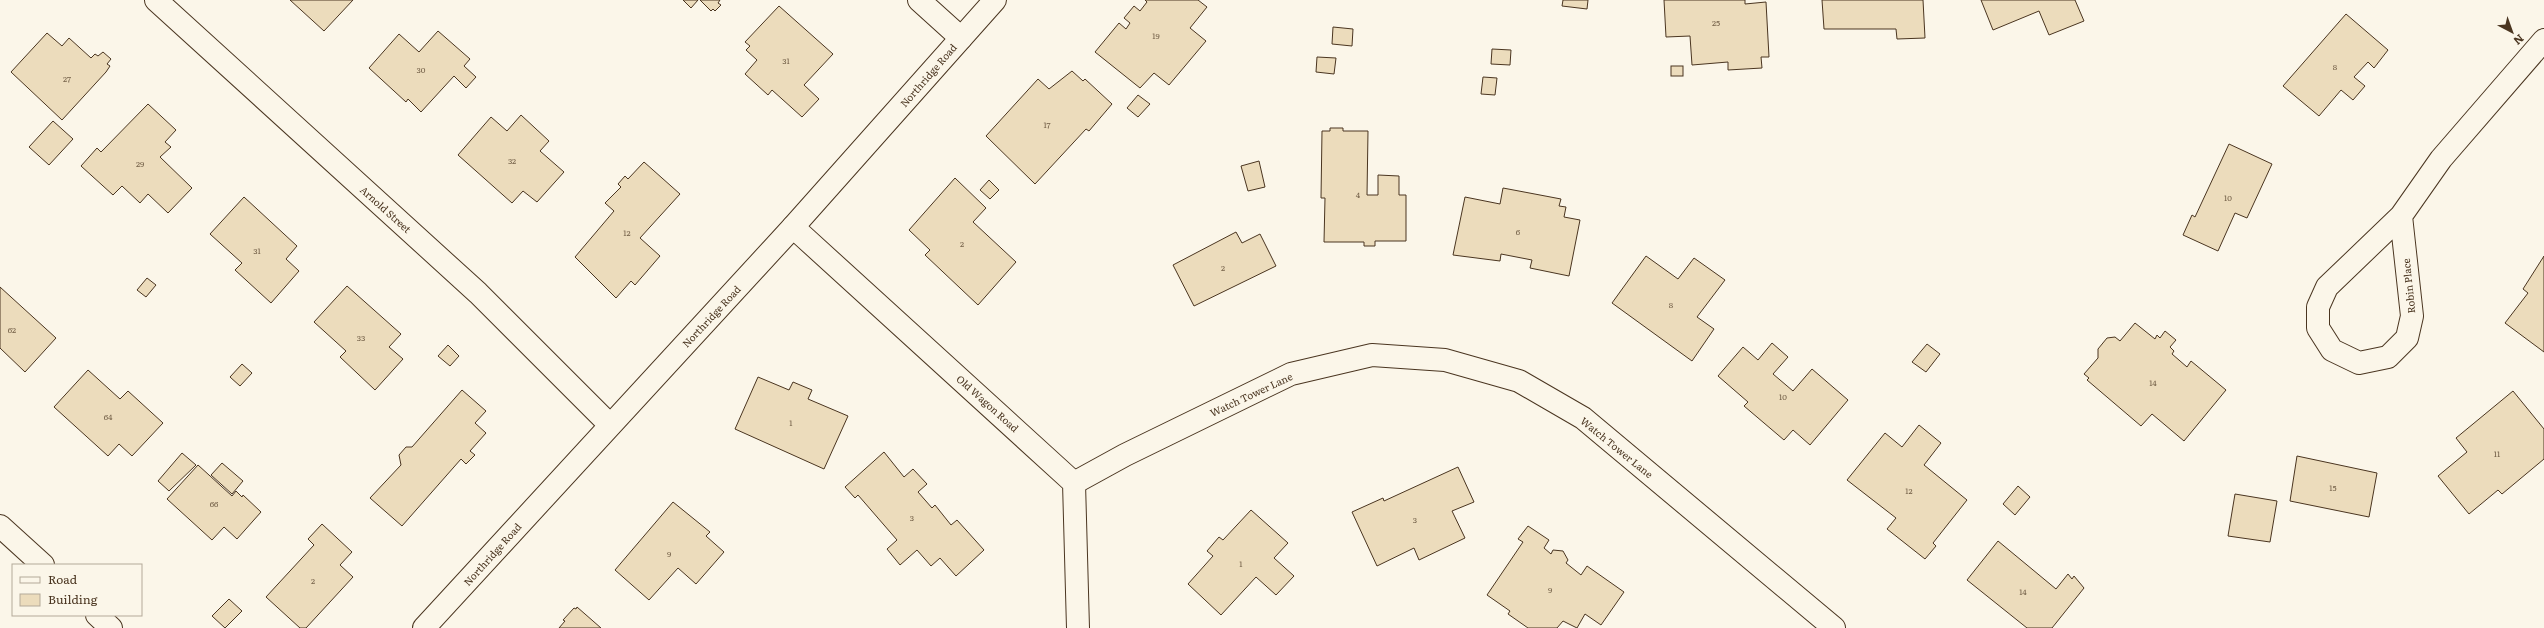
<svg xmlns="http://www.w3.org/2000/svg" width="2544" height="628" viewBox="0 0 2544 628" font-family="Literata,serif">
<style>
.building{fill:#ecdcbc;stroke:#4a3520}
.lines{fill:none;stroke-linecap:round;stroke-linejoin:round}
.street-casing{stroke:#4a3520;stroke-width:24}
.secondary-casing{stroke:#4a3520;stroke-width:24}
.street{stroke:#fbf6e9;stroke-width:22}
.secondary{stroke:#fbf6e9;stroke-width:22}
.labels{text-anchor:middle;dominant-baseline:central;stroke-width:3;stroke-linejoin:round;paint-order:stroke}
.number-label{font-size:8px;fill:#725f47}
.street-label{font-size:10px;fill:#4a3520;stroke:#fbf6e9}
</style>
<rect width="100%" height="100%" fill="#fbf6e9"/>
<!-- building -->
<g class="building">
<path d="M290,0H353L324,31Z"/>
<path d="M683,0H698L691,8Z"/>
<path d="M700,0H720L718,3L721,5L715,11L713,9L711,11Z"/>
<path d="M1145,0H1198L1207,7L1190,28L1206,41L1169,85L1154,73L1140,88L1095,52L1119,23L1126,29L1130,23L1124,18L1134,6L1140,11L1147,2Z"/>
<path d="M1563,0H1588L1587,9L1562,6Z"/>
<path d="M1664,0H1745V4L1766,2L1769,57H1761L1762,68L1728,70V62L1692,65L1690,36L1666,37Z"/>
<path d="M1822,0H1923L1925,38L1897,39L1896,29H1824Z"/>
<path d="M1981,0H2075L2084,21L2049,35L2039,11L1993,30Z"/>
<path d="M779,6L833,54L804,85L819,99L802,117L772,90L768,95L745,74L757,60L746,50L750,46L745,42Z"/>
<path d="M2346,14L2388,50L2374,68L2368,62L2354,77L2365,86L2353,100L2341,90L2319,116L2283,86Z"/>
<path d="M1333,27L1353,29L1352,46L1332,44Z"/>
<path d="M438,31L470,59L464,66L476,77L466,88L454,76L421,112L408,99L406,102L369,68L399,34L419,52Z"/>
<path d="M47,33L62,46L69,38L91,58L95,54L98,56L103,52L111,59L107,64L110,66L106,72L62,120L11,72Z"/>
<path d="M1492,49L1511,50L1510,65L1491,64Z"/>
<path d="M1317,57L1336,58L1334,74L1316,72Z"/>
<rect x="1671" y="66" width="12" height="10"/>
<path d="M1072,71L1083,81L1085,79L1112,104L1089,131L1086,129L1035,184L986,136L1038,79L1049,89Z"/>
<path d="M1483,77L1497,78L1495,95L1481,94Z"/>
<path d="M1138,95L1150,104L1138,117L1127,108Z"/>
<path d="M148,104L176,130L165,142L171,147L160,157L192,188L168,213L148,194L140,203L122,186L113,195L81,166L97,148L101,152Z"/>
<path d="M521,115L549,141L540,151L564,172L537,202L523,191L512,203L458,155L491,117L507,131Z"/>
<path d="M53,121L73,139L49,165L29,147Z"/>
<path d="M1330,128H1343V131H1368L1367,195H1378V175L1399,176V195H1406V241H1375V246H1364V242H1324L1325,198H1321L1322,131H1330Z"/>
<path d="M2229,144L2272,164L2247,218L2235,213L2218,251L2183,235L2192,215L2195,217Z"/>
<path d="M1259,161L1265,187L1248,191L1241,166Z"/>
<path d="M644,162L680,194L640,238L660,256L635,285L631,281L616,298L575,257L614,211L605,203L621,187L618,184L625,176L628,179Z"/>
<path d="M955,178L986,208L973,222L1016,262L978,305L925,255L930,250L909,230Z"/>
<path d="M989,180L999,190L990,199L980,190Z"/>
<path d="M1503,188L1561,199L1559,206L1566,207L1564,217L1580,220L1569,276L1530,268L1532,260L1501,254L1500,261L1453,255L1465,197L1500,204Z"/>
<path d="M244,197L297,246L286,259L299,271L271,303L235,270L242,263L210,234Z"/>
<path d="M1236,232L1242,243L1260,234L1276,266L1194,306L1173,265Z"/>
<path d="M1646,256L1678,279L1694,258L1725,280L1697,317L1714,329L1692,361L1612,303Z"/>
<path d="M2544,256V352L2505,323L2528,293L2523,289Z"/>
<path d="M147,278L156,285L146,297L137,290Z"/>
<path d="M347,286L401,334L389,347L403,359L375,390L340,357L346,351L314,322Z"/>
<path d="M0,287L56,338L25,372L0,348Z"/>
<path d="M2135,323L2155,339L2157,335L2160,338L2165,331L2176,340L2170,347L2174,351L2172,354L2187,367L2191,361L2226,390L2184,441L2152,414L2141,426L2087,380L2089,378L2084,374L2098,358V349L2107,338L2115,337L2120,341Z"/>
<path d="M1772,343L1788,357L1773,374L1793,391L1812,369L1848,400L1810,445L1793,430L1784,440L1744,406L1748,402L1718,376L1743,347L1758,360Z"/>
<path d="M1927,344L1940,354L1926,372L1912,362Z"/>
<path d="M448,345L459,356L450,366L438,356Z"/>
<path d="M242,364L252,373L240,386L230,377Z"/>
<path d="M88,370L120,399L128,391L163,423L132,456L119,444L108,456L54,407Z"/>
<path d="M758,377L789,390L793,382L812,390L808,399L848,416L824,469L735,429Z"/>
<path d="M462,390L486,411L475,423L486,433L470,451L475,455L466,464L461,459L402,526L370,498L401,465L399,455L406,447H412Z"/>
<path d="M2513,391L2544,429V459L2502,494L2498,490L2469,514L2438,476L2467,452L2456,438Z"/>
<path d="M1919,425L1941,443L1924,465L1967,500L1933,543L1936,546L1925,559L1887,529L1896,518L1847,480L1885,433L1902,447Z"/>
<path d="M884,452L904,477L913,469L927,484L918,492L932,508L935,505L951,525L957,520L984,550L956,576L940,558L931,566L917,550L900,565L887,549L897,540L858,495L855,498L845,487Z"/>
<path d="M182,453L196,465L169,491L158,481Z"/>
<path d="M2297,456L2377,473L2369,517L2290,501Z"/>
<path d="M222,463L243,481L232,494L211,475Z"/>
<path d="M198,465L232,496L236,491L242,497L243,495L261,512L237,539L224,527L212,540L167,499Z"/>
<path d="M1458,467L1474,502L1452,511L1465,538L1419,560L1414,548L1377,566L1352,512L1383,498L1384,501Z"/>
<path d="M2018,486L2030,497L2015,515L2003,504Z"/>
<path d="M2235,494L2277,501L2270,542L2228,536Z"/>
<path d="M673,502L710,532L706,536L724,552L696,584L678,568L649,600L615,570Z"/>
<path d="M1251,510L1288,543L1274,558L1294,576L1276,595L1256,577L1221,615L1188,584L1213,556L1207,551L1219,537L1223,540Z"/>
<path d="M322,524L352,552L340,565L353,577L306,628H300L266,597L314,545L308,539Z"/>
<path d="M1528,526L1549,540L1544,548L1551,554L1553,550L1563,551L1568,560L1566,563L1581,575L1587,566L1624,592L1601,625L1585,614L1577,628L1563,621L1557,628H1528L1508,614L1510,611L1487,595L1523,542L1518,539Z"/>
<path d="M1998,541L2056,589L2068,574L2072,579L2074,576L2084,588L2052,628H2027L1967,580Z"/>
<path d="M229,599L242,611L225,628L212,616Z"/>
<path d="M577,607L601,628H559L565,621L563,620L574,608L576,609Z"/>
</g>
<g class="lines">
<defs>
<g id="street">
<path d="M156,0L478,293L610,425"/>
<path d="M919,0L961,38"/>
<path d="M2401,216L2412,316L2407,338L2388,357L2359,363L2332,350L2318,328V307L2327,287L2401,216L2441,159L2544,40"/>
<path d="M793,227L1074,483L1078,628"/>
<path d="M1074,483L1125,455L1291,374L1372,355L1445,360L1519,381L1583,418L1834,628"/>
<path d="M424,628L793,227L995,0"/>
</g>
<g id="secondary">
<path d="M0,526L43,565"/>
<path d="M97,615L111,628"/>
</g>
</defs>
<!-- street casing -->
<use href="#street" class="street-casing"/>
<!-- secondary casing -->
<use href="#secondary" class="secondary-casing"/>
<!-- street -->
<use href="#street" class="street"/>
<!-- secondary -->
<use href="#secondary" class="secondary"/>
</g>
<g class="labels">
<!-- number labels -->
<g class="number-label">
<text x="1716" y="22">25</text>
<text x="1156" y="35">19</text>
<text x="786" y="60">31</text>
<text x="2335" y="66">8</text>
<text x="421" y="69">30</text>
<text x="67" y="78">27</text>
<text x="1047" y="124">17</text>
<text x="512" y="160">32</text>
<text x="140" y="163">29</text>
<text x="1358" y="194">4</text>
<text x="2228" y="197">10</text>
<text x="1518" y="231">6</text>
<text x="627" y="232">12</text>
<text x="962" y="243">2</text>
<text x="257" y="250">31</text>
<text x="1223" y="267">2</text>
<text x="1671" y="304">8</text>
<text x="12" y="329">62</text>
<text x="361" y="337">33</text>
<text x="2153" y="382">14</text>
<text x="1783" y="396">10</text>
<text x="108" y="416">64</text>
<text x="791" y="422">1</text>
<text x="2497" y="453">11</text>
<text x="2333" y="487">15</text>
<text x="1909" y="490">12</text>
<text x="214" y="503">66</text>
<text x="912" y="517">3</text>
<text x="1415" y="519">3</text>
<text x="669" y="553">9</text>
<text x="1241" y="563">1</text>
<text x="313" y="580">2</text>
<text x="1550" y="589">9</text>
<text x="2023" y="591">14</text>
</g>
<!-- street labels -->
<g class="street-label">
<text transform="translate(928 75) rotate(-49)">Northridge Road</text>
<text transform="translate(386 209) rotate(42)">Arnold Street</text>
<text transform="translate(2408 286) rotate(-96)">Robin Place</text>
<text transform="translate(711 316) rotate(-47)">Northridge Road</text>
<text transform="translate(1251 394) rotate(-25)">Watch Tower Lane</text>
<text transform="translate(988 403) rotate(42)">Old Wagon Road</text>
<text transform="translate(1617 447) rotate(39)">Watch Tower Lane</text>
<text transform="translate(492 554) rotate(-48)">Northridge Road</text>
</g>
</g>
<!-- legend -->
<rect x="12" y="564" width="130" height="52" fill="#fbf6e9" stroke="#b4a999"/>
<rect x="20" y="577" width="20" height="6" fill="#fbf6e9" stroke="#b4a999"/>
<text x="48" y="584" font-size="12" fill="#4a3520">Road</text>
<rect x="20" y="594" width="20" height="12" fill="#ecdcbc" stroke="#b4a999"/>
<text x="48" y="604" font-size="12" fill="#4a3520">Building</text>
<!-- north arrow -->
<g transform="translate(2512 32) rotate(139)" stroke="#fbf6e9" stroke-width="3" paint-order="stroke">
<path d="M0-3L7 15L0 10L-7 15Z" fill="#4a3520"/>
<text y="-6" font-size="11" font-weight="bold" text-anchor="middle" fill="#4a3520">N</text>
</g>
</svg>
